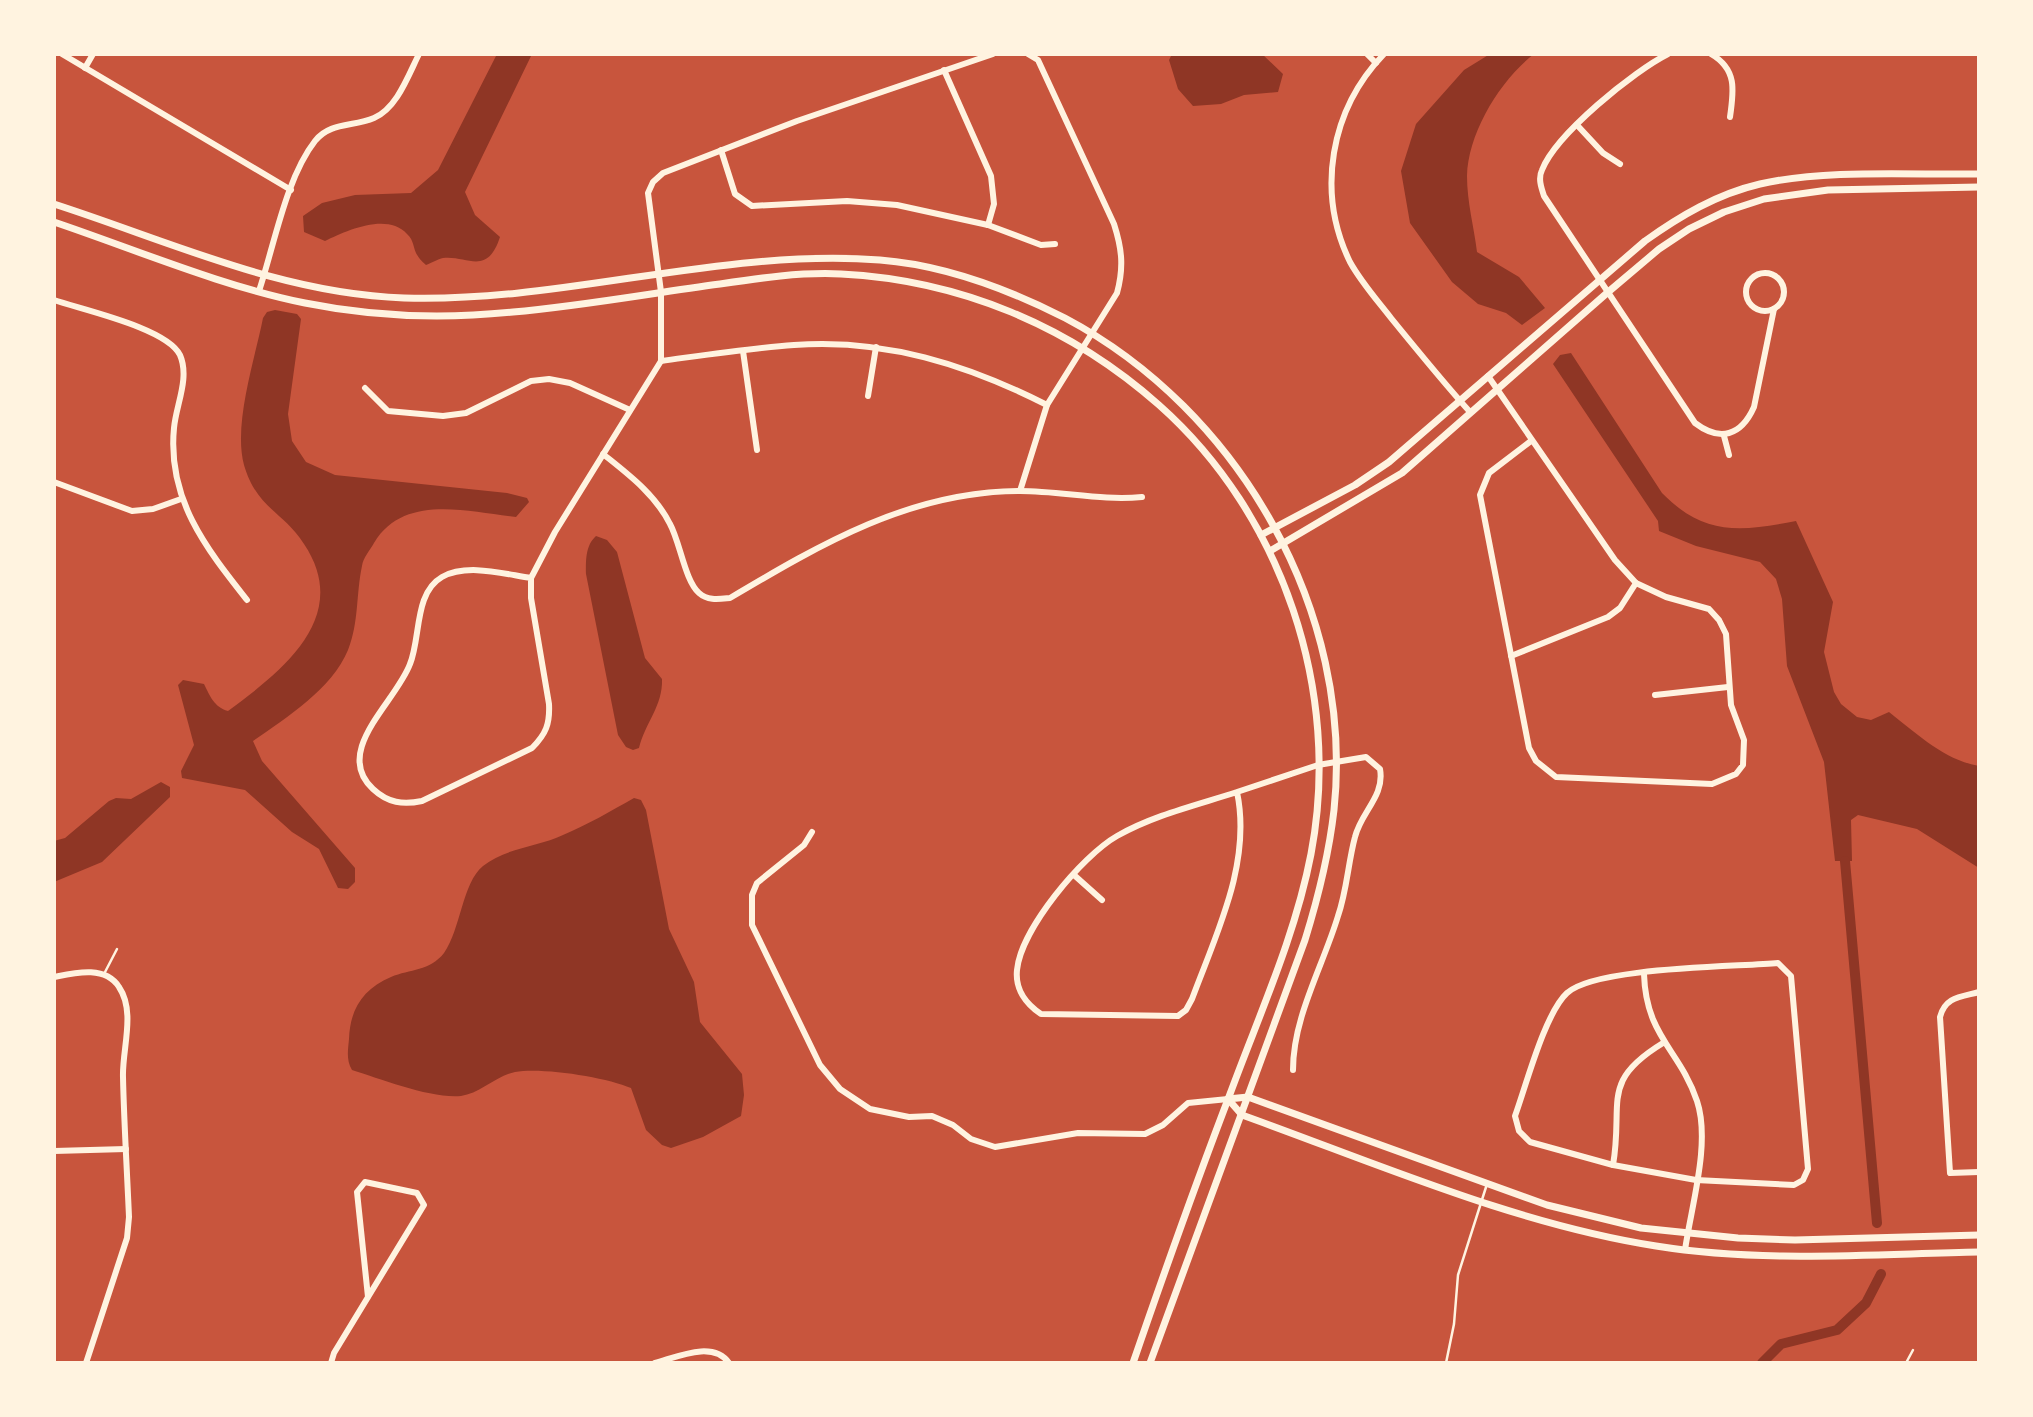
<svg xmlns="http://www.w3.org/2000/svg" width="2033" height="1417" viewBox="0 0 2033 1417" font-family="Roboto,sans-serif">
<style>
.water{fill:#8f3625}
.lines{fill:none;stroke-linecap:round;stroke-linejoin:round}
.canal{stroke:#8f3625;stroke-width:10}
.service{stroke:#fff3e0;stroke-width:2.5}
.minor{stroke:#fff3e0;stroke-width:6}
.tertiary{stroke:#fff3e0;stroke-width:7}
</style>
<rect width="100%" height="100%" fill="#c8553d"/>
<!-- water -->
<g class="water">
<path d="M497,54H532L465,192L475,215L500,237C487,277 467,255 443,258C438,259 431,263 426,265C410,252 417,243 407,234C387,212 346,231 325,241L304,232L303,216L322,203L355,195L411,193L438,170Z"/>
<path d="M1172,54H1262L1283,74L1278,92L1244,95L1221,104L1193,106L1178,89L1169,60Z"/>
<path d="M1490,54H1534C1500,80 1468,133 1467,176C1467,202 1474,227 1477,252L1519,277L1545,308L1522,325L1506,313L1478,304L1452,282L1410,223L1401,171L1416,124L1464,70Z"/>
<path d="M275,310L297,314L301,319L288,414L292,441L306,462L335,475L507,493L527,498L529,502L516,517C468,512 404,493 374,543C370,550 363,558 362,566C356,594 359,623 348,650C332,689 286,718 253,741L262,761L355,868V882L348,889L338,888L319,849L292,832L245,790L182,778L181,771L194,745L178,685L183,680L204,684C210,696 214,707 228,711C281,672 353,617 304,544C283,511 257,509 244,465C233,424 255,359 263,318L267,312Z"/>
<path d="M1571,353L1662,493C1704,536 1740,532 1796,521L1833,602L1824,652L1834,692L1841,704L1857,717L1871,720L1889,712C1916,733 1944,760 1979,766V868L1917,829L1858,815L1851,820L1852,861H1835L1824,762L1787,666L1782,599L1776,579L1760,562L1696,546L1659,531L1658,521L1553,364L1560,355Z"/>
<path d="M596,536L607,540L617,552L645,658L662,679C663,706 645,723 639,748L633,750L626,747L618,735L586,574C586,561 585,546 596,536Z"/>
<path d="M161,782L170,787V797L102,862L54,882V841L65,838L109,801L116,798L131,799Z"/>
<path d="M634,798L641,800L646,810L669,929L694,982L700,1022L742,1074L744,1095L741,1116L703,1137L671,1148L662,1145L646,1130L631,1088C606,1077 541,1067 515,1072C496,1076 479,1094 461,1096C432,1099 381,1079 352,1070C346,1060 348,1050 349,1039C350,1009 363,989 391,977C410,969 430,971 444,953C461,929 462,883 483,866C505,848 538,847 563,835C587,825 611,811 634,798Z"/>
</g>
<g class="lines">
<!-- canal -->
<g class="canal">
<path d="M1845,861L1877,1223"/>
<path d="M1762,1363L1781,1344L1837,1330L1866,1303L1881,1274"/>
</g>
<!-- service -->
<g class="service">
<path d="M104,974L117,949"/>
<path d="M1446,1363L1454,1324L1458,1275L1487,1184"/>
<path d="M1906,1363L1913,1350"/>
</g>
<!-- minor -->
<g class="minor">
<path d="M62,54L291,190"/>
<path d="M1367,54L1376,63"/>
<path d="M1384,54C1330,110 1316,192 1350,262C1361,282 1377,300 1391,318C1417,350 1443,382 1470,412"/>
<path d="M1668,54C1634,71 1556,134 1542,170C1538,178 1541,187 1544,196L1695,423C1720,442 1741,436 1754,407L1774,309"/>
<path d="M1711,54C1737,69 1734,90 1730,117"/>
<path d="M85,68L93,54"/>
<path d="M944,70L991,176L994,204L988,225"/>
<path d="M1577,125L1603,153L1620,164"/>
<path d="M721,150L735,194L752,206L847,201L897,205L988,225L1041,245L1055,244"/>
<circle cx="1765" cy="292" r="19"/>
<path d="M259,291C274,246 286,178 315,141C330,122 353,127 374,118C397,108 408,76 419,54"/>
<path d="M54,300C83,310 167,328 180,355C190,378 176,405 174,428C167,499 206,548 247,600"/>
<path d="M743,351L757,450"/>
<path d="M661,361C705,355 750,348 794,345C884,338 968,365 1047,405"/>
<path d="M1488,376L1615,560L1636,583L1666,597L1709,609L1719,620L1726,634L1731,705L1744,740L1743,765L1736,774L1712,784L1556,777L1536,761L1529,748L1480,495L1489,473L1531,441"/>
<path d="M365,388L388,411L443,416L466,413L531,381L549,379L570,383L630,410"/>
<path d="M868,396L876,347"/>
<path d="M1724,436L1729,455"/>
<path d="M603,454C628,474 655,494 670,524C680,542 685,581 699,593C708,601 719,599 730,598C821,544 911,491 1020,491C1062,491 1101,501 1142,497"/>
<path d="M54,482L132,511L153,509L181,499"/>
<path d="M1020,491L1047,405L1117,293C1124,267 1122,249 1114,224L1038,60L1028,54"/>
<path d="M531,578C504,574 467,563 442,577C414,593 421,637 410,664C396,702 332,751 373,789C388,803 403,805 422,801L532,748C546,734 550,724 549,704L531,598V578L555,532L661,361V292L648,193L653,182L663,173L797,121L993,54"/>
<path d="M1511,656L1608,617L1620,608L1636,583"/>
<path d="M1655,695L1728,687"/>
<path d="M1237,792C1197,805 1154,815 1117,836C1082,856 1021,929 1017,970C1015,989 1026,1004 1041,1014L1178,1016L1186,1010L1192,999C1216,934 1252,863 1237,792L1318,765L1366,757L1380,769C1385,796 1361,812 1355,837C1348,863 1347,890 1338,916C1323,966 1293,1017 1293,1070"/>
<path d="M812,832L804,845L757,883L752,895V925L820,1065L840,1089L870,1109L909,1117L932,1116L953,1125L971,1139L995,1147L1078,1133L1145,1134L1163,1125L1188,1103L1228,1099"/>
<path d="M1074,875L1102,900"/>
<path d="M1778,963L1791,976L1808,1169L1803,1180L1794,1185L1696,1180L1613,1165L1530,1142L1519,1131L1515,1116C1526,1086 1545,1013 1567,993C1595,967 1735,967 1778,963Z"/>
<path d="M1644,974C1646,1037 1680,1050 1697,1101C1711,1143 1691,1207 1685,1250"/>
<path d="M54,977C74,973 105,965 119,987C136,1012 122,1049 123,1077C124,1123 127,1170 129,1217L127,1238L86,1363"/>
<path d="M1979,992C1960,997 1945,997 1940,1017L1950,1173L1979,1172"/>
<path d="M54,1151L126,1149"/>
<path d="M1613,1165C1624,1102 1599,1082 1663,1043"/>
<path d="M331,1363L334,1353L424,1205L417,1193L365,1182L357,1192L368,1297"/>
<path d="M655,1363C677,1357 713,1340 729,1363"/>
</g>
<!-- tertiary -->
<g class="tertiary">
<path d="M54,204C169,241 281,294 404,298C564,303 719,248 880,260C944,265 1008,289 1065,318C1239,410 1355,612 1334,810C1329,854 1318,898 1305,940L1150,1363"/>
<path d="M54,222C134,249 224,287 305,303C374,317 444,319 513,312C582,306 652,293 720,284C760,278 801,272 841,274C960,280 1070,326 1159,405C1283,515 1342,692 1311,854C1295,937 1259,1015 1230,1094C1196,1183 1164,1273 1133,1363"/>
<path d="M1261,535L1355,485L1389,462L1645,241C1680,216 1717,194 1760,184C1825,169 1911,175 1979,174"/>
<path d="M1270,551L1402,473L1607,293L1659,249L1689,229L1724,212L1764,199L1828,190L1979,187"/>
<path d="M1228,1099L1242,1115C1376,1163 1515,1224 1656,1246C1762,1263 1872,1254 1979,1252"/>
<path d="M1228,1099L1248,1097L1547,1205L1641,1228L1738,1238L1795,1240L1979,1235"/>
</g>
</g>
<!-- border -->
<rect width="2033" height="1417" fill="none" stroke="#fff3e0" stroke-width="112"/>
</svg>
